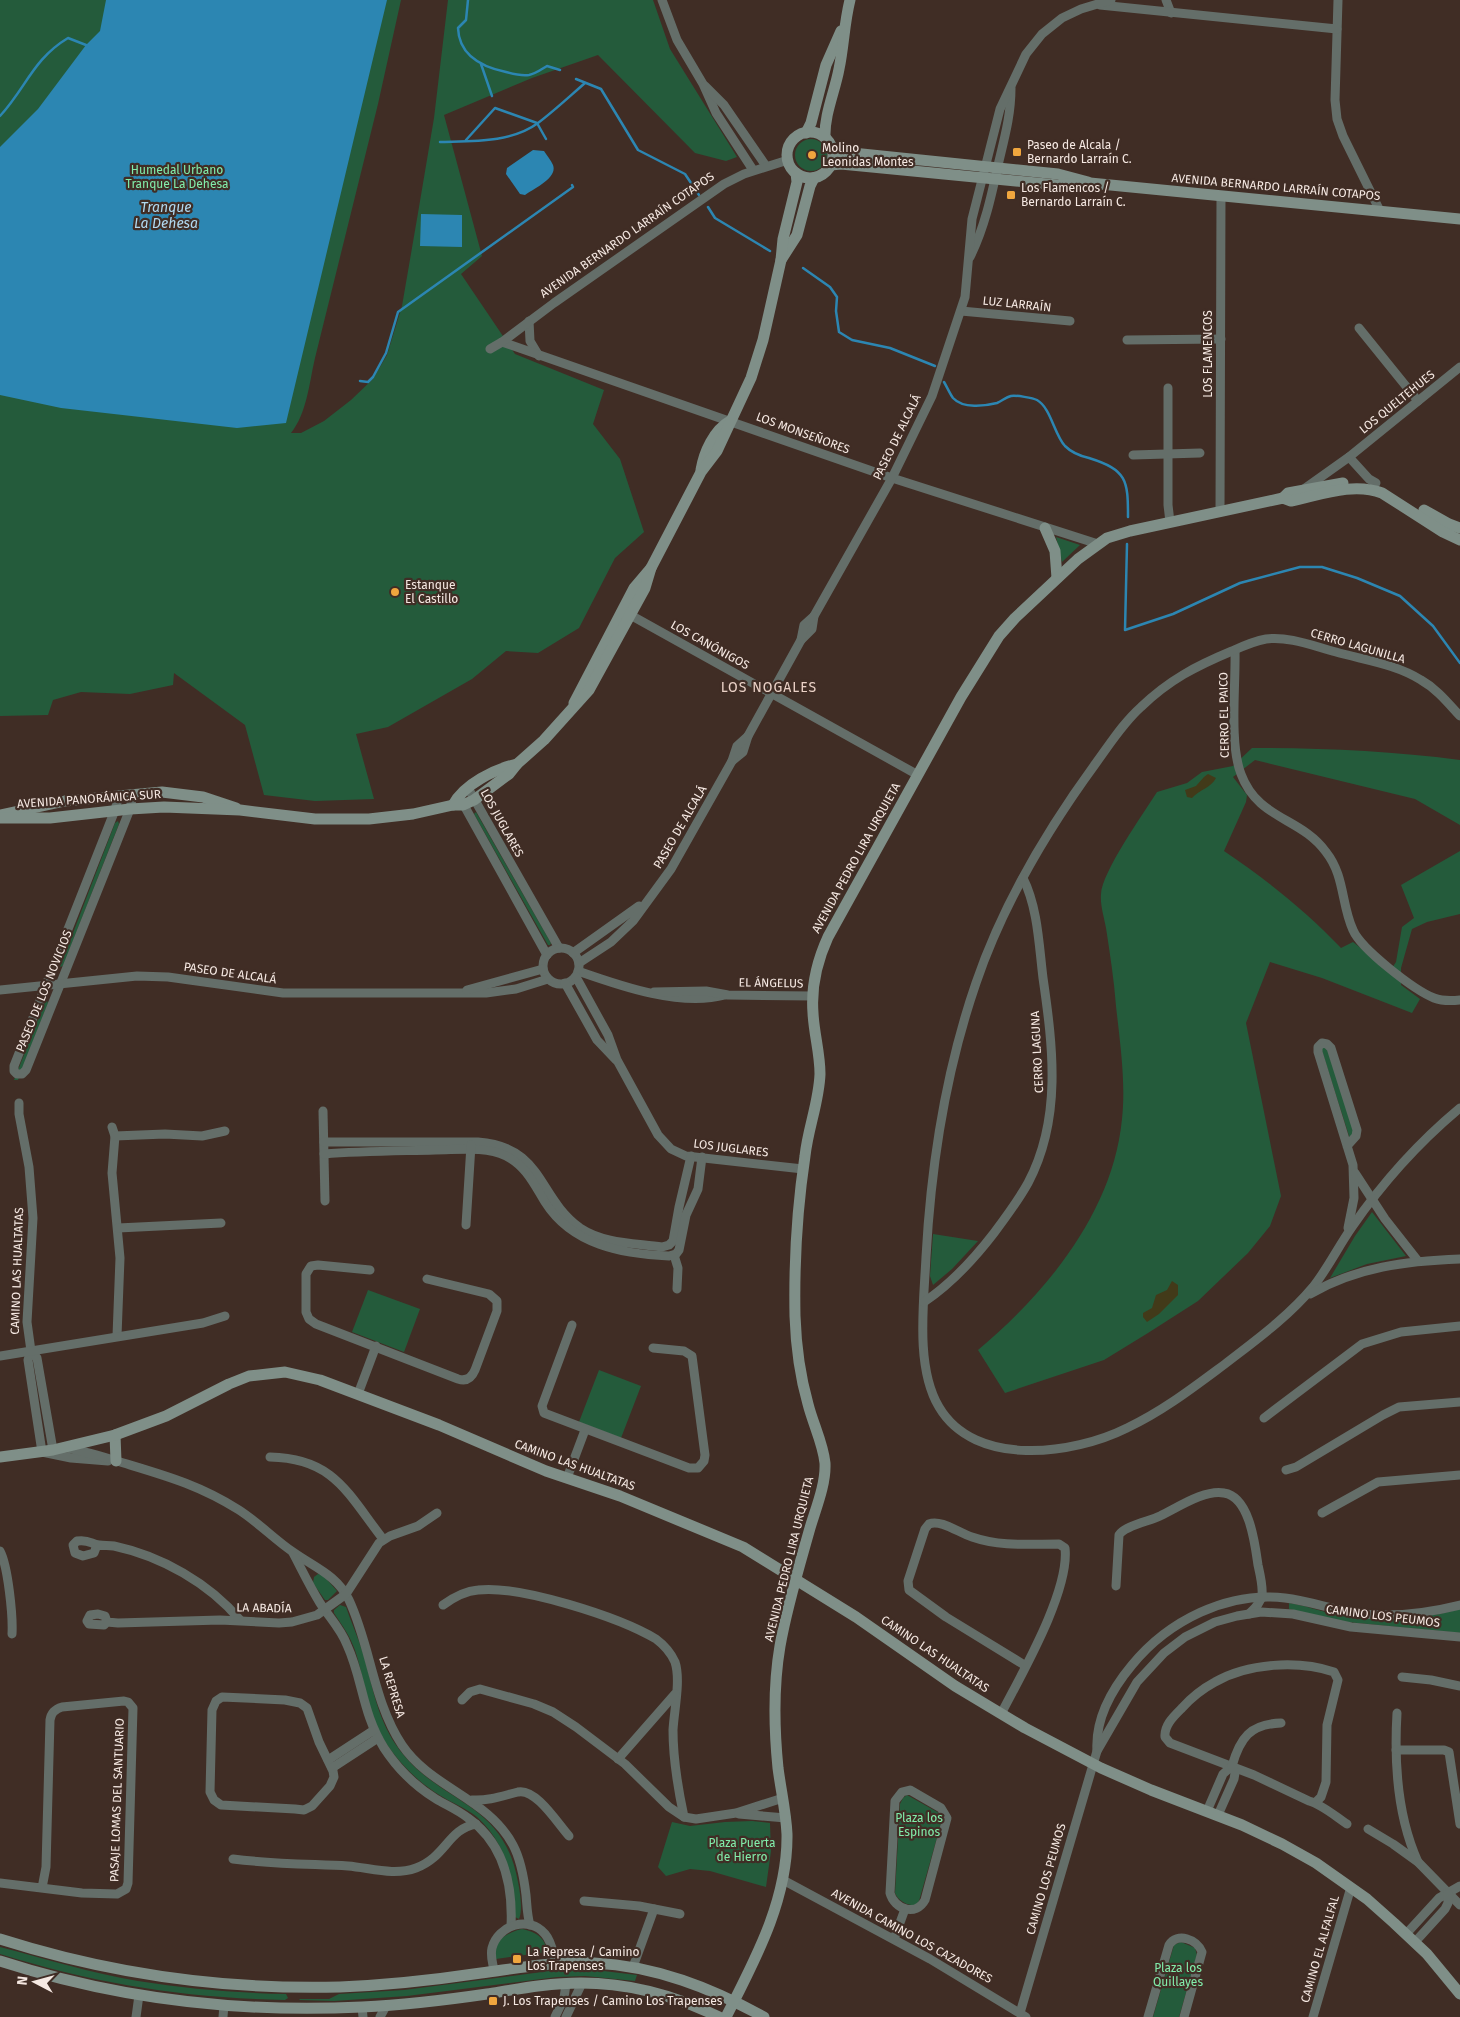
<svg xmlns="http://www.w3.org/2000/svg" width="1460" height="2017" viewBox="0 0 1460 2017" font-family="'Fira Sans',sans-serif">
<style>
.green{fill:#245b3b}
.sand{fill:#423a19}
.water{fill:#2c86b2}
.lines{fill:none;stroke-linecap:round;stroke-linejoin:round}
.stream{stroke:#2c86b2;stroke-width:2.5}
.street{stroke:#646e69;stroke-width:9}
.secondary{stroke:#7f8f88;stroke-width:11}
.poi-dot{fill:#f0a63e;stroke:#402d25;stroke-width:2}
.labels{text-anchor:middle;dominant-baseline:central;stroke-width:4.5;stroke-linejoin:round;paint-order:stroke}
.poi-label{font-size:12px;fill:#f6e9e3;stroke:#402d25;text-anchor:start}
.park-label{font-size:12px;fill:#81ecaa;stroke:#402d25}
.street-label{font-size:12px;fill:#f6e9e3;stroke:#402d25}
.water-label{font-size:14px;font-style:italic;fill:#b0d9f1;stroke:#402d25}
.neighbourhood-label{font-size:14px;letter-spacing:1px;fill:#ead1c6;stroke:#402d25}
</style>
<rect width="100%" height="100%" fill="#402d25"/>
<!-- green -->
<g class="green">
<path d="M0,0H401L378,104L315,358C309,384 307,413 291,433H301L324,421L351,400L373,379L387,355L402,306L418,213L434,118L448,0H653L670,49L737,157L726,161L695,153L598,55L532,78L444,115L482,256L461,274L515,354L604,390L593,424L620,459L644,532L615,558L579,628L538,653L506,651L472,679L388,727L356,734L374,799L315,801L264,795L245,725L174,673L173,685L130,694L81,692L53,700L48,715L0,716Z"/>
<circle cx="811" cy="155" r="16"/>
<path d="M1056,537L1080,545L1062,562Z"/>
<path d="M1252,748C1322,748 1391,751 1460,760V825L1415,799L1255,760L1233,777L1247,795L1246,802L1224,851C1267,880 1306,911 1341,948L1353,942L1390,971L1396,962L1402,927L1414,918L1401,885L1460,851V914L1427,922L1412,929L1401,968V985L1420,999L1412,1013L1322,978L1270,962L1246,1023L1281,1196L1270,1226L1248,1253L1198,1301L1148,1333L1104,1360L1005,1393L978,1350C1047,1292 1113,1212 1122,1119C1126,1082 1120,1043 1116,1006C1114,980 1110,954 1106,928C1104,917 1100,905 1101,894C1102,872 1143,814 1157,792L1187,783L1202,772L1233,766Z"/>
<path d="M476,812L551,943L550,945H548L474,814Z"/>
<path d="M118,821L119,824L63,966L60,967L115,823Z"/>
<path d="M47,1001L48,1003L18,1080H14L45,1002Z"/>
<path d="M1321,1048H1327L1354,1132L1350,1139Z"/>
<path d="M1372,1212L1406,1256L1367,1264L1330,1278L1355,1236Z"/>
<path d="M933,1234L978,1241L952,1269L933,1285L930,1276Z"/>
<path d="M368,1290L420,1309L404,1352L352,1332Z"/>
<path d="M599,1370L641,1386L621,1438L579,1422Z"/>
<path d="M318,1574L323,1575L337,1591L328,1600H325L313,1583L314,1577Z"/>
<path d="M1289,1603C1304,1605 1319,1611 1334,1614C1376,1623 1419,1620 1460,1609V1633L1347,1622L1289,1609Z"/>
<path d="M340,1605L346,1607C351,1622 358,1637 363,1653C373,1686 376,1715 396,1745C437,1805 503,1798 518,1882C520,1892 523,1910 519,1919L515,1917C513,1879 507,1844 477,1817C466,1808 452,1803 441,1796C419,1783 400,1764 386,1743C368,1715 365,1681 355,1650C350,1636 342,1625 334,1613V1610Z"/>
<path d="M907,1795L939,1813L942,1820L919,1901L916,1905C908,1906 898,1901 895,1893L900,1804L903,1798Z"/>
<path d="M752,1821L770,1823L771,1851L766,1887L710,1871L690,1869L666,1876L658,1867L672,1822L690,1826L725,1822Z"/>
<path d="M522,1929C536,1932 545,1937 547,1952L496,1959C490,1942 508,1932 522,1929Z"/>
<path d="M1181,1942L1195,1948L1197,1955L1179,2017H1153L1174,1945Z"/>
<path d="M0,1947C46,1959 91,1973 138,1981C187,1989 236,1993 286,1994L288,1998L285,2000C184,1998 97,1984 0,1954Z"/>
<path d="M557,1970H595L637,1975L635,1981L585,1976L557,1977L407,1996L334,2001L299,2000L300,1999H329L339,1994L404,1990Z"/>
</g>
<!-- sand -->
<g class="sand">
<path d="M1208,774L1216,778C1212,787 1199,790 1192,798L1187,797L1185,790L1196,786L1204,777Z"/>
<path d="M1172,1281L1178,1285V1295L1159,1314L1147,1322L1143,1317V1313L1152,1308L1156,1295L1167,1290Z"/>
</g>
<!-- water -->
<g class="water">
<path d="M106,0H387L286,423L237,428L61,408L0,395V147L38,109L86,45L100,31Z"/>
<path d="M533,150L544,151C547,156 551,160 553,165C558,178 533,189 525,195L520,194L506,174L507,168Z"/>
<path d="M421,214L462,215V247L420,246Z"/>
</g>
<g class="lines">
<!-- stream -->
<g class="stream">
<path d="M468,0L466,20L458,28C459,56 482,67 506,72C513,74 522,76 529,75C535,74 542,69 547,66L560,70"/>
<path d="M481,64L492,96"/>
<path d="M576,79L601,89L638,150L685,174L699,195"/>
<path d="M0,116C26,88 33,59 68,38L86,45"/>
<path d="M466,140L495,108L537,123L546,139"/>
<path d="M440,142C472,141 511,143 538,123C554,111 570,96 585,83"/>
<path d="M708,207L715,218L770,251"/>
<path d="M803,268L830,287L837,297L836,311L839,332L852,340L890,348L935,366"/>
<path d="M360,381L368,382L373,377L386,353L398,312L573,187L572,185"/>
<path d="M944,382C947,387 950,394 953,398C963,409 985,406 997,403C1002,401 1006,397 1011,396C1016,395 1033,398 1037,400C1051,408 1054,434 1065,446C1072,453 1080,456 1089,458C1127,470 1128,480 1128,517"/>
<path d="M1127,544L1125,630L1173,614L1240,583L1300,567H1322L1357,578L1400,596L1433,626L1460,663"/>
</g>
<!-- street -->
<g class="street">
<path d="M662,0L677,40L703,84L716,113L753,170"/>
<path d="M1166,0L1171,13"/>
<path d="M1338,0L1335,100L1337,119L1343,136L1380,211"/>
<path d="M1100,5L1337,29"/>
<path d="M705,86L724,105L766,166"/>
<path d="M970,257C985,227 992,193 999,161C1005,136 1011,114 1011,88"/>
<path d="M961,311L1070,321"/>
<path d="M529,321L530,341L539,356"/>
<path d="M1359,328L1418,401"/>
<path d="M1127,340L1221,339"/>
<path d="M502,342L892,478L1098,544"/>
<path d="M490,349L502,342L554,303L724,184L744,174L788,160"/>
<path d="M1168,388V505L1170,522"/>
<path d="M1133,455L1200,453"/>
<path d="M1349,457L1369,479L1376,483"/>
<path d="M1304,489L1349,457L1460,367"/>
<path d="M1220,512L1221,196"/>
<path d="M625,612L918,775"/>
<path d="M801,640L812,629L814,616L892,478L932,396L965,297L972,219L1000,109L1026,54L1042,34L1062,18L1081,9L1111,0"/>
<path d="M1235,650C1236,685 1229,743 1241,774C1258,820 1301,817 1326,852C1345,876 1341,904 1353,930C1361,949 1414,990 1434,998C1442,1001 1451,1001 1460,1000"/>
<path d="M1460,716C1448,703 1437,689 1421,680C1396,664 1364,660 1336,652C1313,646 1289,636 1266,639C1254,641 1243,646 1232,651C1196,666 1169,680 1141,707C1123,723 1110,744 1096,763C1047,830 1003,904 976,983C946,1070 931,1165 926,1257C924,1301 915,1367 939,1407C975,1468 1073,1455 1127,1428C1163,1411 1194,1387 1225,1364C1256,1340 1288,1317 1313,1287C1328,1268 1338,1247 1352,1227C1383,1182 1418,1143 1460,1108"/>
<path d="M732,761L743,752L748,736L801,640L804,625L814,616"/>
<path d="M468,788L559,948"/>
<path d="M119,795L115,810L14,1066V1071L17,1074H22L26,1070L109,862L130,809L133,794"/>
<path d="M461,800L547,955"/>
<circle cx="561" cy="966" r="18"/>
<path d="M573,953L639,906"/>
<path d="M579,963L611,942L633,921L671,869L732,761L737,746L748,736"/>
<path d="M578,971C621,986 680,1007 725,995"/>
<path d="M576,977L608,1035L617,1060L658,1135L671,1149L686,1156L803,1169"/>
<path d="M565,983L597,1040L616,1060"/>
<path d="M0,990L137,976L168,977L283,993H486L516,989L548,979"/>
<path d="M467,990L543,969"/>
<path d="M654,992L706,991L728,995L813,996"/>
<path d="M19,1103V1114L29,1167L33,1218L27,1322L31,1351L28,1360L42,1452L71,1458L108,1461"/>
<path d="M323,1111L325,1201"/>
<path d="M112,1127L115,1136L112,1173L120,1258L117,1336"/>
<path d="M115,1136L165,1134L202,1136L225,1131"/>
<path d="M324,1142H478C544,1147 537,1197 580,1228C604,1244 635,1243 662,1247L669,1245L673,1241L679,1207L691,1156"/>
<path d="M1347,1146L1356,1136L1357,1130L1331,1048L1327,1044L1322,1043L1318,1047V1052L1353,1165L1354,1198L1348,1228"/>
<path d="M324,1154C361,1151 398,1151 435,1150C458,1150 485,1146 506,1156C526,1166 534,1184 545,1202C572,1245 622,1254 669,1256L676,1254L679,1250L686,1215L698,1189L702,1157"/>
<path d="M1355,1173L1385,1219L1418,1261"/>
<path d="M466,1225L471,1145"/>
<path d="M118,1228L221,1223"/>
<path d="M674,1255L678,1268L677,1289"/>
<path d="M370,1270L318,1265L311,1266L306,1274V1312L309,1319L316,1324L458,1379C467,1382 472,1377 475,1370L497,1311V1301L489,1294L427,1279"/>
<path d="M1310,1294C1357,1267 1406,1261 1460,1259"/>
<path d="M924,1302C951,1284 974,1259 994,1233C1006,1217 1018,1201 1028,1183C1062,1119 1053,1047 1043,978C1039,946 1038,908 1023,878"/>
<path d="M572,1325L542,1406L544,1413L689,1468H698L704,1461L705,1455L692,1356L684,1351L653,1348"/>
<path d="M31,1351L37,1358L53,1450"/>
<path d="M0,1356L203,1323L225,1316"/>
<path d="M358,1394L376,1346"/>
<path d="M1264,1418L1362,1344L1401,1332L1460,1326"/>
<path d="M66,1448C84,1451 100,1456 117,1461C163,1475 198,1484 239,1510C259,1523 274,1539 293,1552C314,1567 337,1575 349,1600C371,1647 373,1701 402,1745C431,1788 488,1798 513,1845C521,1860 524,1878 526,1895C527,1905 527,1915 530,1925"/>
<path d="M270,1457C334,1458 348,1494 383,1539"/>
<path d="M1286,1470L1296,1467L1383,1415L1399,1407L1460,1402"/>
<path d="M567,1478L585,1430"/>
<path d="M1322,1513L1378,1482L1460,1475"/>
<path d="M97,1545L94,1553L83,1556L75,1553L73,1545L77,1541C89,1539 91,1544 99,1545C104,1546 109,1545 114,1546C161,1556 209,1583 240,1620"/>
<path d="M0,1551C8,1566 13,1616 12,1634"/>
<path d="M293,1553C302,1570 310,1587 320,1603C329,1617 341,1629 347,1645C363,1680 362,1713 384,1748C397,1768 415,1786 436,1799C446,1805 458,1810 468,1818C503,1843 513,1884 511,1926"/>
<path d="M1116,1586L1119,1535C1124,1526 1150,1521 1160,1516C1177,1508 1205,1489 1224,1493C1250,1497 1255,1545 1258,1565C1260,1574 1263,1586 1262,1595C1261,1603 1254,1609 1249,1614"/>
<path d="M443,1605C454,1597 465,1591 478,1590C520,1585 619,1617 656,1639C664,1645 671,1653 675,1662C681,1680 674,1711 673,1730C673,1759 678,1789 684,1817"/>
<path d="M107,1622L105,1616L98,1614L90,1615L87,1621L89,1624L104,1625L107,1622L118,1623L220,1620L279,1623L292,1622L317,1615L346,1594L379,1543L390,1536L418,1526L437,1513"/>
<path d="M1402,1677L1431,1680L1460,1686"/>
<path d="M222,1697L285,1700L300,1703L307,1708L319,1742L333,1771L334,1777L330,1786L312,1806L304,1810L295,1809L221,1805L214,1800L210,1792L212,1710L216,1701Z"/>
<path d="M462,1700L470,1692L480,1689L534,1704L553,1712L576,1727L625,1764L669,1807L684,1817L696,1819L736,1813L783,1798"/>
<path d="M1397,1713C1394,1764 1397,1816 1418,1862"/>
<path d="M1001,1714C1021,1675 1070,1591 1065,1548L1059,1544C1029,1544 1001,1547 972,1537C959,1533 941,1519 929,1524L925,1529L908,1581L909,1590L946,1617L1026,1666"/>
<path d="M1396,1750H1444L1449,1752L1460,1824"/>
<path d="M1097,1751C1095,1720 1112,1689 1132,1665C1168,1621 1227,1591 1285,1598C1311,1601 1336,1611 1363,1614C1396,1617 1428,1613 1460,1605"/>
<path d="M618,1759L675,1694"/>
<path d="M328,1760L374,1730"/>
<path d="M332,1768L378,1738"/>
<path d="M910,1790L941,1808L947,1818L925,1900C916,1917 894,1909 890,1893L895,1801L902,1792Z"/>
<path d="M472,1800C489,1801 502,1796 518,1792C536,1788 558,1824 569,1836"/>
<path d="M1316,1802L1321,1797L1326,1782L1327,1725L1338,1680L1334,1672C1298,1660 1248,1663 1215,1682C1202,1689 1191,1698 1182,1708C1174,1716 1164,1725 1165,1737L1170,1743L1254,1775L1309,1801C1321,1804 1335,1816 1347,1824"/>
<path d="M1207,1811L1223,1774L1232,1766"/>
<path d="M739,1814L786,1818"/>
<path d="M1218,1815L1234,1779L1235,1773L1232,1766C1240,1738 1250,1724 1281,1723"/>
<path d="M1368,1829L1393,1844L1418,1862L1460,1905"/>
<path d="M233,1859C272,1864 310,1864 348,1866C371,1868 394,1876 416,1868C446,1857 448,1829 476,1824"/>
<path d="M783,1880L930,1959L1026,2017"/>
<path d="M0,1883L82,1893L117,1894L126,1889L128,1883L133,1708L128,1702L124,1701L62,1707C55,1709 51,1713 50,1720L46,1867L42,1888"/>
<path d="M584,1901L639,1906L680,1914"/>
<path d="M1406,1934L1439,1898L1460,1886"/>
<path d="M894,1939L905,1909"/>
<path d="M1415,1942L1445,1909L1448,1903V1894"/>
<path d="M633,1967L654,1909"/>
<path d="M494,1971C493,1963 490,1956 492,1948C498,1925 529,1915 545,1934C552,1942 553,1953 556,1963"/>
<path d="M362,2007L363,2017"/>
<path d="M1020,2013L1097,1751L1137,1682L1164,1653L1185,1637L1215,1622L1237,1616L1261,1612L1293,1614L1351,1627L1460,1637"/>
<path d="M136,2017L139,1995"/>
<path d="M223,2017L224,2005"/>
<path d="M380,2017L386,2006"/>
<path d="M555,2017L564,1998L566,1984"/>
<path d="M566,2017L582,1983"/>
<path d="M1148,2017L1169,1945C1177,1932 1197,1939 1202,1952L1184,2017"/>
<path d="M1313,2017L1351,1887"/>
</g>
<!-- secondary -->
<g class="secondary">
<circle cx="810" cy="155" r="23"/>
<path d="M806,133L811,123L826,65L841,31"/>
<path d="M825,138C824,115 835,91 839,69C844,45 844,24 850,0"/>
<path d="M833,151L1058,174L1088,182"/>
<path d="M831,165L841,164L1057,185L1090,183L1460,219"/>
<path d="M781,260L797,235L810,186L814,178"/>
<path d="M701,470C704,452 714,430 730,421"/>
<path d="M1283,498L1288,493L1343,483"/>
<path d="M1424,510L1449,524L1460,528"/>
<path d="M1045,528L1055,551L1057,578"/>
<path d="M574,703L634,588L651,568L701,472L717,451L751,378L763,340L781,260L783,239L797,182L796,173"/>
<path d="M453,805C464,784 495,769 517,764"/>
<path d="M1,815L65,801L162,792L203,797L236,808"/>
<path d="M0,818H50L130,809L164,807L240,810L315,819H369L413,814L453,805H463L474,800L509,774L517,764L544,740L589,690L645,588L651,568"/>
<path d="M115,1435L116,1461"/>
<path d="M0,1457L53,1450L115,1435L166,1416L229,1384L249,1376L285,1372L320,1380L439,1425L546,1471L620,1496L743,1547L856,1617L955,1686L1025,1728L1101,1768L1151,1790L1242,1825L1282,1844L1316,1863L1367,1899L1394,1923L1427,1954L1460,1994"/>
<path d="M0,1939C110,1974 225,1990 340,1987C388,1985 434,1980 481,1973C519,1968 556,1961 594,1963C656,1966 711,1988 764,2017"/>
<path d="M0,1961C117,1999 240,2013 362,2007C404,2005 446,2000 487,1994C518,1989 549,1983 581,1983C629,1983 676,1996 719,2017"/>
<path d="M726,2017C755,1960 788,1900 787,1834C786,1812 781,1791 778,1768C774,1728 773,1687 780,1646C787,1606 799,1567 810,1528C816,1508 826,1484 825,1463C823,1443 813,1424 808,1404C800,1376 796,1346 795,1316C794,1263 797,1209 805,1156C808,1128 819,1102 820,1074C820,1053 814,1034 813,1013C811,987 817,961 828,937L961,697L999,636L1015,618L1078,559L1107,538L1130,531L1283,498L1291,501C1320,495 1353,482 1382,493L1443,532L1460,540"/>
</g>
</g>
<!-- markers -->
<g class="poi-dot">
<rect x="1012" y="147" width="10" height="10" rx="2.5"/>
<circle cx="812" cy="155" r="5"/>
<rect x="1006" y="190" width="10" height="10" rx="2.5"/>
<circle cx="395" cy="592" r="5"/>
<rect x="512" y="1954" width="10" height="10" rx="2.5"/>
<rect x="488" y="1996" width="10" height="10" rx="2.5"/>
</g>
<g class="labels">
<!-- poi labels -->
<g class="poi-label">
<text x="1027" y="145">Paseo de Alcala /<tspan x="1027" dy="14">Bernardo Larraín C.</tspan></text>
<text x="822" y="148">Molino<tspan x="822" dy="14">Leonidas Montes</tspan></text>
<text x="1021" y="188">Los Flamencos /<tspan x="1021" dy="14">Bernardo Larraín C.</tspan></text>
<text x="405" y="585">Estanque<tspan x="405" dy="14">El Castillo</tspan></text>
<text x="527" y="1952">La Represa / Camino<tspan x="527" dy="14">Los Trapenses</tspan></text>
<text x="503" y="2001">J. Los Trapenses / Camino Los Trapenses</text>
</g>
<!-- park labels -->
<g class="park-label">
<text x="177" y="170">Humedal Urbano<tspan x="177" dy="14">Tranque La Dehesa</tspan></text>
<text x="919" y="1818">Plaza los<tspan x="919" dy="14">Espinos</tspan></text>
<text x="742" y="1843">Plaza Puerta<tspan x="742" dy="14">de Hierro</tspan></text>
<text x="1178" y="1968">Plaza los<tspan x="1178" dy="14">Quillayes</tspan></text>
</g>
<!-- street labels -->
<g class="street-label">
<text transform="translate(1276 187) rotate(5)">AVENIDA BERNARDO LARRAÍN COTAPOS</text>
<text transform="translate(627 235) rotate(-35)">AVENIDA BERNARDO LARRAÍN COTAPOS</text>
<text transform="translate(1017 304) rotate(6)">LUZ LARRAÍN</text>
<text transform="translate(1208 354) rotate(-90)">LOS FLAMENCOS</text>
<text transform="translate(1397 402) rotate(-39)">LOS QUELTEHUES</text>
<text transform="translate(803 433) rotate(20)">LOS MONSEÑORES</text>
<text transform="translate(897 437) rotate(-64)">PASEO DE ALCALÁ</text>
<text transform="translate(710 645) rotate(29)">LOS CANÓNIGOS</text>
<text transform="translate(1358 646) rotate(16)">CERRO LAGUNILLA</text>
<text transform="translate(1224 715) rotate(-91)">CERRO EL PAICO</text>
<text transform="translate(89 799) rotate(-4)">AVENIDA PANORÁMICA SUR</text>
<text transform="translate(502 823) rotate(61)">LOS JUGLARES</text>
<text transform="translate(680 827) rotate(-60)">PASEO DE ALCALÁ</text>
<text transform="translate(856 858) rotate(-61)">AVENIDA PEDRO LIRA URQUIETA</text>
<text transform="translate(230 973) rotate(8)">PASEO DE ALCALÁ</text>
<text transform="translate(771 983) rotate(1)">EL ÁNGELUS</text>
<text transform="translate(44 991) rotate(-68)">PASEO DE LOS NOVICIOS</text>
<text transform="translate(1037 1052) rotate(-93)">CERRO LAGUNA</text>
<text transform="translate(731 1148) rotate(7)">LOS JUGLARES</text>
<text transform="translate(17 1271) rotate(-88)">CAMINO LAS HUALTATAS</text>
<text transform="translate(575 1465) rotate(20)">CAMINO LAS HUALTATAS</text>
<text transform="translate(789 1559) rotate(-76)">AVENIDA PEDRO LIRA URQUIETA</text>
<text transform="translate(264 1608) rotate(1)">LA ABADÍA</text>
<text transform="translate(1383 1616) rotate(7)">CAMINO LOS PEUMOS</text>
<text transform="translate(935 1654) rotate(34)">CAMINO LAS HUALTATAS</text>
<text transform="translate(392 1687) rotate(73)">LA REPRESA</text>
<text transform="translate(117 1800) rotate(-88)">PASAJE LOMAS DEL SANTUARIO</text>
<text transform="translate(1046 1879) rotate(-74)">CAMINO LOS PEUMOS</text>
<text transform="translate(912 1936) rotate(29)">AVENIDA CAMINO LOS CAZADORES</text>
<text transform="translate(1320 1949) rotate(-74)">CAMINO EL ALFALFAL</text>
</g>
<!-- water labels -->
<g class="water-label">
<text x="166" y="207">Tranque<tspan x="166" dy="16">La Dehesa</tspan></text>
</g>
<!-- neighbourhood labels -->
<g class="neighbourhood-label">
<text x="769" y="687">LOS NOGALES</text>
</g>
</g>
<!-- north arrow -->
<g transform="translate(35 1982) rotate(276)" stroke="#402d25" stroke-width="4" paint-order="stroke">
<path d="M0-4L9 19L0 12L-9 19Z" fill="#f6e9e3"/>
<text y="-8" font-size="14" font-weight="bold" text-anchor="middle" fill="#f6e9e3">N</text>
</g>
</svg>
